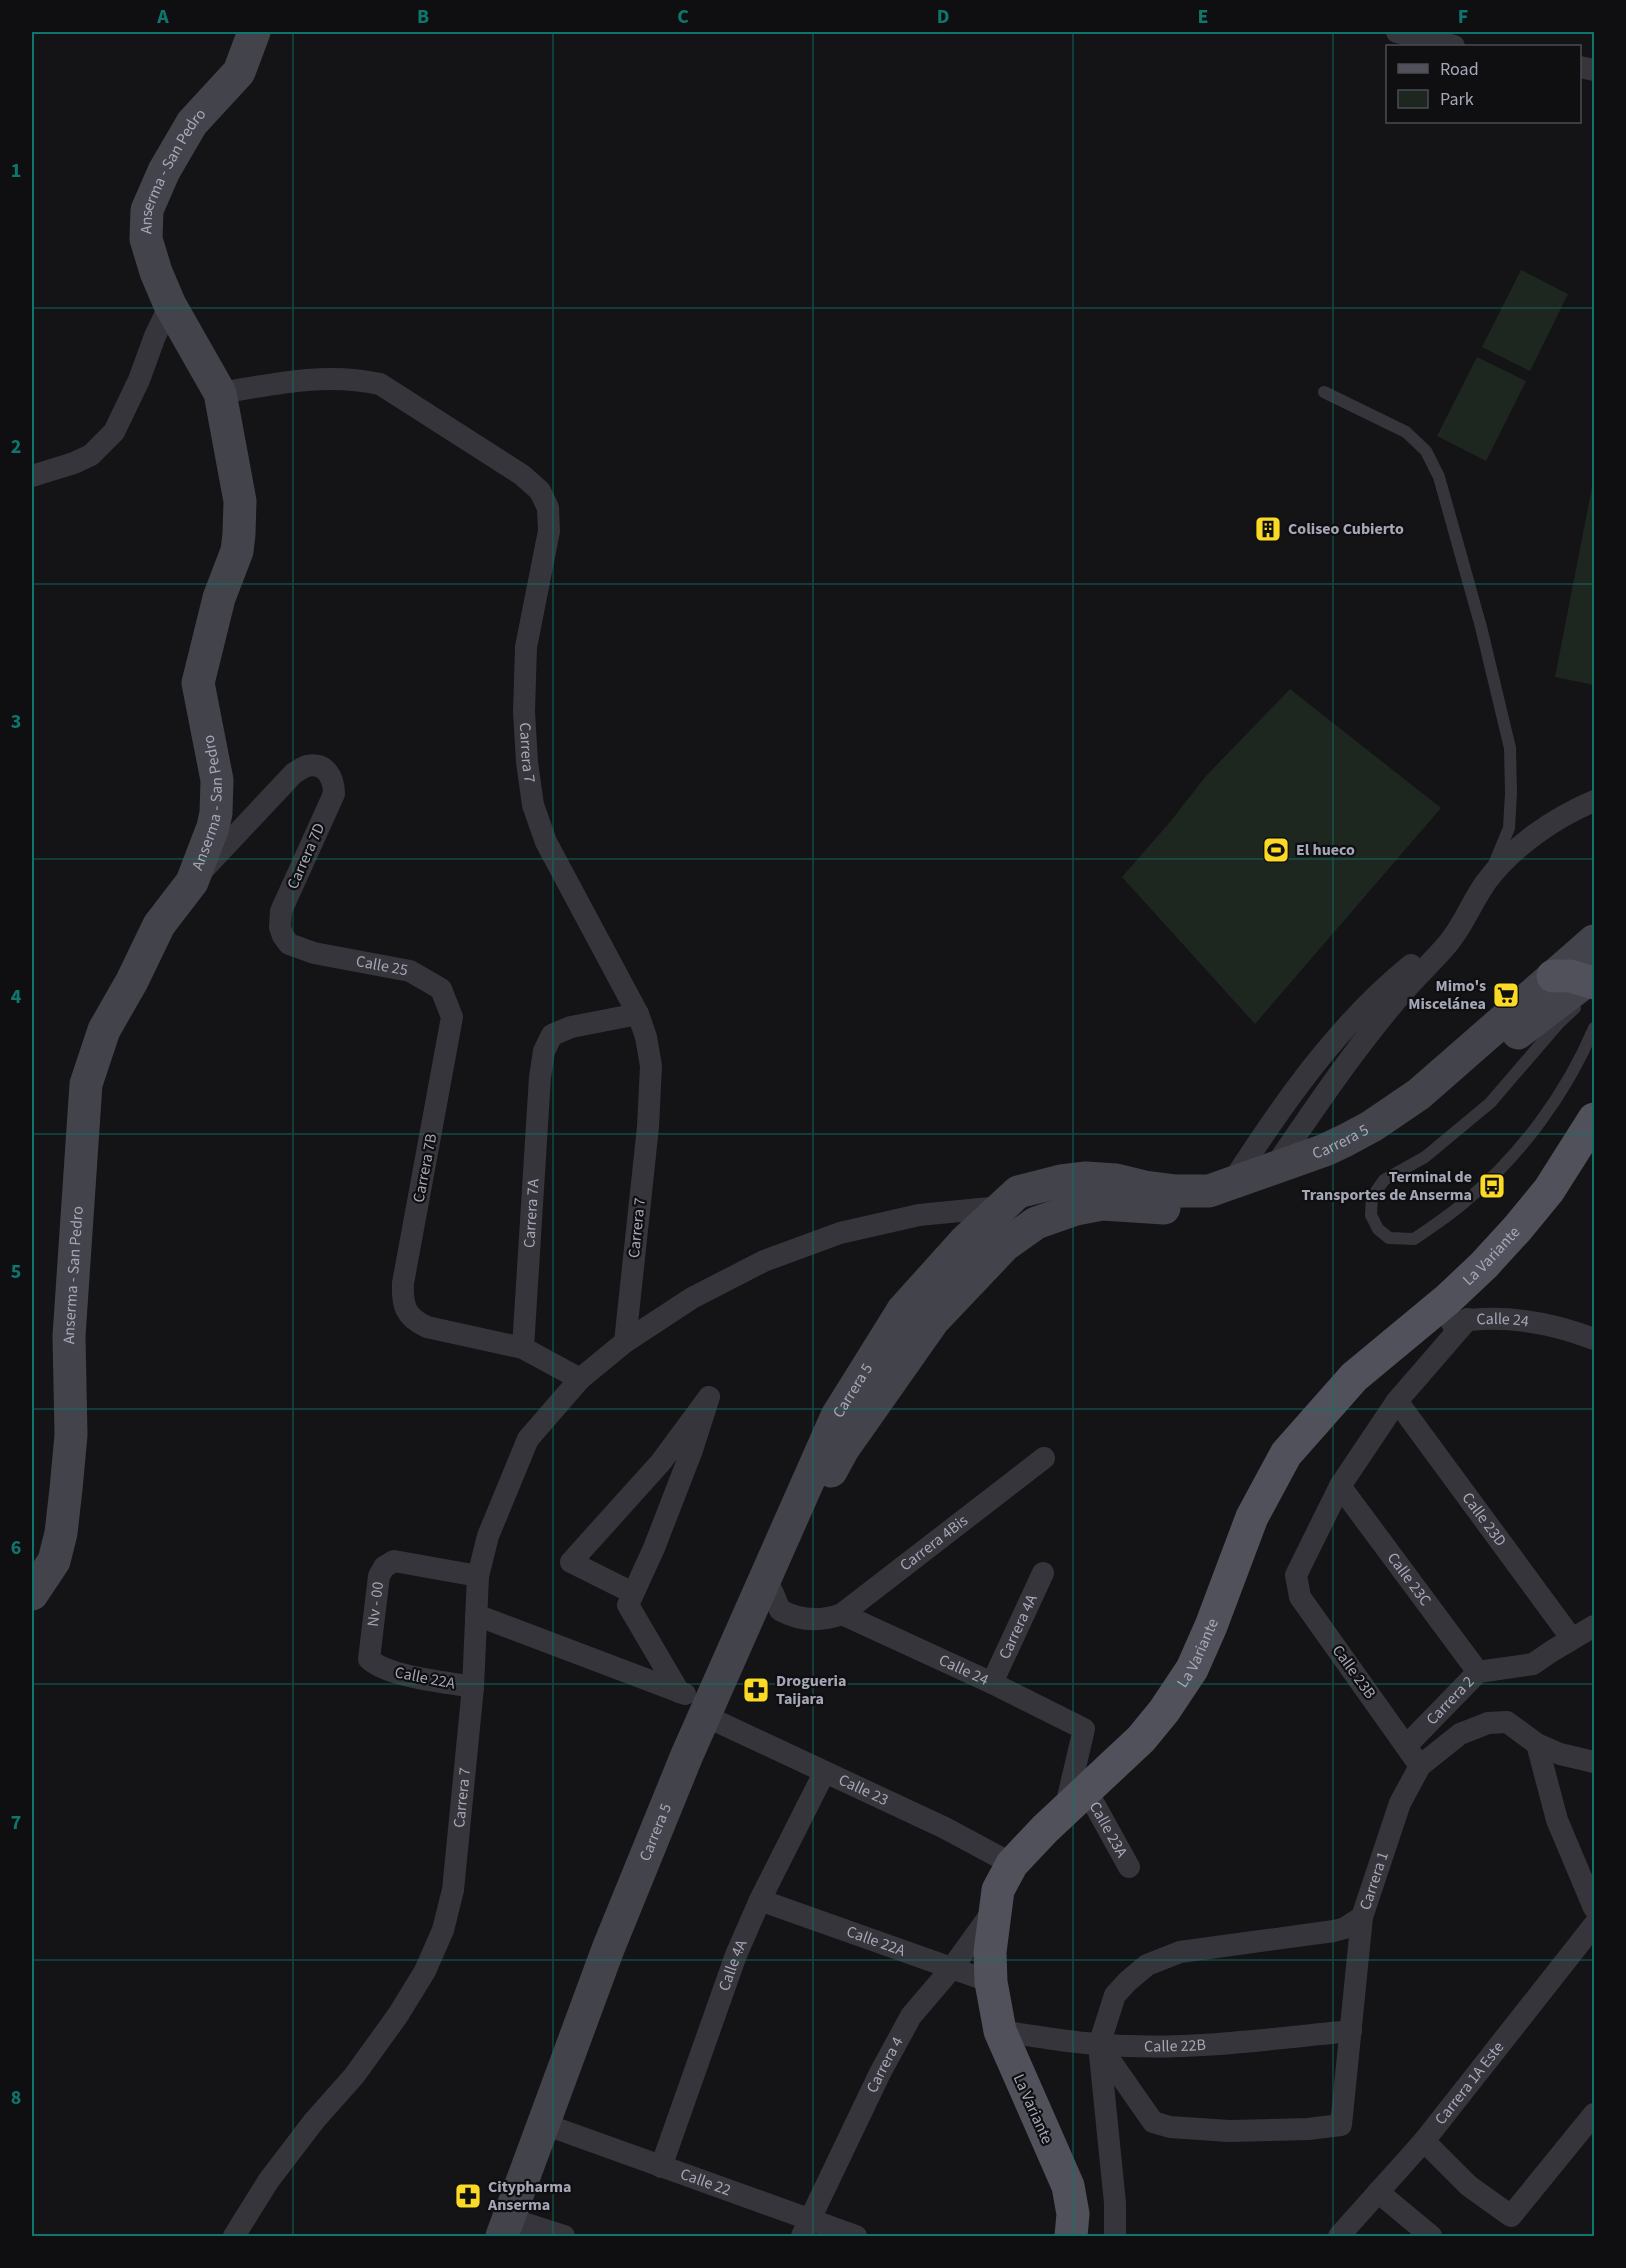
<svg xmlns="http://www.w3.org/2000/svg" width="1626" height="2268" viewBox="0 0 1626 2268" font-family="'Source Sans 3',sans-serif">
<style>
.green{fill:#1e2620}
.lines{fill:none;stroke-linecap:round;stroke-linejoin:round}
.lane{stroke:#35353b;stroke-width:12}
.street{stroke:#35353b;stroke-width:22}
.secondary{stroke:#42434b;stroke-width:33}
.primary{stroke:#50515a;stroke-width:33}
.grid{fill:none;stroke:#0f766e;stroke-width:1.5;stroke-opacity:0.55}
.labels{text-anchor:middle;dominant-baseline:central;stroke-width:4.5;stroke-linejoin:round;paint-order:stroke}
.street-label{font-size:16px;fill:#a5a7b7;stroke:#0f0f11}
.poi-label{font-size:16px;font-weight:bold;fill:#a5a7b7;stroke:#0f0f11;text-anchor:start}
.neatline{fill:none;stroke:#0f766e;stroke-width:2}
.grid-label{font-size:20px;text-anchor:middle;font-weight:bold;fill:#0f766e}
</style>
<rect width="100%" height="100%" fill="#141416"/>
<!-- green -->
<g class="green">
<path d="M1521,270L1568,294L1530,371L1482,347Z"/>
<path d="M1477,357L1526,381L1486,461L1437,436Z"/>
<path d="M1594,477V685L1555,677Z"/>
<path d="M1290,689L1441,808L1255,1024L1122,877L1170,822L1206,776Z"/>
</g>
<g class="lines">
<!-- lane -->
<g class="lane">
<path d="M1324,392L1406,432L1426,451L1439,477L1481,627L1510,748L1511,793L1509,828L1494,864"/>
<path d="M1575,1008L1558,1024L1490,1103L1425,1157L1384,1180L1372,1197L1371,1215L1378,1229L1389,1238L1414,1239C1432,1227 1450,1215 1466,1201C1521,1155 1566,1094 1594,1028"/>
</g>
<!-- street -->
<g class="street">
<path d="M1397,32L1454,46"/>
<path d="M1580,67L1594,70"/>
<path id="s1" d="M220,393C275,384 324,372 380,384L522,475L540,491L548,508L549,531L526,647L524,712L527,762L533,805L546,842L638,1014L646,1037L651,1066L648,1127L625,1342"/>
<path d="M32,476L74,463L91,455L114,432L139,380L155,336L170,305"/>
<path id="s2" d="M201,872L294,773C298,771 303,767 307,766C326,761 334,779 334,794L281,911L280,927L283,936L289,944L314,953L410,971L441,989L452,1017L403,1283C402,1305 405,1317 427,1327L523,1348L580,1379"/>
<path d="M1273,1169C1315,1108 1356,1046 1405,990C1418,975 1432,962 1445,947C1463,927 1471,903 1486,882C1513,846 1554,818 1594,801"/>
<path d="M1231,1184C1282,1105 1337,1025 1411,965"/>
<path id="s3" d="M1452,1323C1499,1313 1550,1322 1594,1339"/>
<path id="s4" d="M523,1348L540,1077L544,1051L552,1035L571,1027L638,1014"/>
<path id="s5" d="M1397,1401L1572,1639"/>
<path id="s6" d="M1340,1486L1478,1672"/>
<path id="s7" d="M772,1591L780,1610C800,1621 820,1622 842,1614L1044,1458"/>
<path d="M633,1593L571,1562L661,1462L709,1397L692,1450L654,1548L628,1605L679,1692"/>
<path id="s8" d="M842,1614L992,1683L1084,1729L1065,1810"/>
<path d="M476,1615L685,1694"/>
<path id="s9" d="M992,1683L1043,1573"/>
<path id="s10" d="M473,1687C446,1682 388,1677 369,1659L379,1576L384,1567L394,1561L478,1576"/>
<path id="s11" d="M714,1720L945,1828L1012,1864"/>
<path d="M1537,1744L1557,1820L1594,1908"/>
<path id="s12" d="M1407,1745L1478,1672L1533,1664L1552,1651L1594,1626"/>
<path d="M1420,1766L1300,1597L1296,1575L1340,1486L1397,1401L1468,1319"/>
<path id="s13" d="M1087,1791L1129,1867"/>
<path id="s14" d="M760,1900L991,1982"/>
<path id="s15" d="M1000,2031C1042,2037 1085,2045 1127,2046C1202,2049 1277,2038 1351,2031"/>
<path d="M1100,2046L1153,2122L1170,2127L1229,2131L1308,2129L1341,2125L1362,1917"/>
<path id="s16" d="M555,2128L856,2236"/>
<path d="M1424,2141L1469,2186L1511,2216L1594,2114"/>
<path id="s17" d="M661,2167L736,1955L760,1900L824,1773"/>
<path d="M1378,2192L1431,2236"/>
<path d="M517,2221L564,2236"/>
<path id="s18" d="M234,2236L269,2180L314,2121L354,2076L398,2015L425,1971L443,1930L453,1890L473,1687L478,1576L488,1536L528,1439L580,1379L625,1342L692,1298L764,1261L840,1233L919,1215L1000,1207"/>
<path id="s19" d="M802,2236L880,2073L911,2016L952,1968L993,1911"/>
<path id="s20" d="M1115,2236V2203L1099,2045L1115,1995L1128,1981L1147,1965L1180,1952L1334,1931L1345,1928L1362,1917L1400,1803L1420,1766L1460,1734L1488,1723L1507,1722L1537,1744L1560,1754L1594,1762"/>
<path id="s21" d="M1339,2236L1424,2141L1594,1925"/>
</g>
<!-- secondary -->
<g class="secondary">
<path d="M1518,1033L1594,975"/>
<path d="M831,1471L843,1449L933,1321L1005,1245L1036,1223L1076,1209L1102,1204L1164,1208"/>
<path id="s22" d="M32,1594L54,1561L61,1533L66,1489L71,1435L69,1336L86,1084L104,1030L132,981L159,925L192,882L213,827L216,813L217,780L198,683L219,598L237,551L239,534L240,501L220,393L170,305L156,272L146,239L147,210L164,171L192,123L239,72L254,32"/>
<path id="s23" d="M502,2236L608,1949L687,1755L837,1416L903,1310L966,1240L1018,1192L1061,1181L1086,1178L1116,1180L1145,1187L1176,1191H1209L1325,1150L1346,1140L1372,1126L1419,1094L1594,941"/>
</g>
<!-- primary -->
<g class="primary">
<path d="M1553,976H1570L1594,983"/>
<path id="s24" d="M1071,2236L1073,2214L1068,2186L1000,2031L991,1982L990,1952L998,1890L1012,1864L1045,1829L1141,1739L1164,1711L1192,1669L1211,1626L1252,1517L1286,1454L1354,1377L1448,1299L1484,1265L1517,1229L1549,1190L1594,1119"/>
</g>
</g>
<!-- grid -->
<path class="grid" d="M293,32V2236M553,32V2236M813,32V2236M1073,32V2236M1333,32V2236M32,308H1594M32,584H1594M32,859H1594M32,1134H1594M32,1409H1594M32,1684H1594M32,1960H1594"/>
<!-- icons -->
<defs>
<symbol id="building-square" viewBox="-11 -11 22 22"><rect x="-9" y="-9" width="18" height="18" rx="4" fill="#fbda26" stroke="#0f0f11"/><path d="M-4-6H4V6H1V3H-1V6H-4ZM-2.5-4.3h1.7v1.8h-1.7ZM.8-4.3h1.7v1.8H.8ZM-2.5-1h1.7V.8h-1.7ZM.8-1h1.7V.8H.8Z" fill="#111"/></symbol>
<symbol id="stadium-square" viewBox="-11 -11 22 22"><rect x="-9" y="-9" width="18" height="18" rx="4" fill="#fbda26" stroke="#0f0f11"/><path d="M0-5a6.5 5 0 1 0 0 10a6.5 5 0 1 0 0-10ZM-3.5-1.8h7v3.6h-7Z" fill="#111"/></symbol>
<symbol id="supermarket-square" viewBox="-11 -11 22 22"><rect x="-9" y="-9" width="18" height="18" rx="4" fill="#fbda26" stroke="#0f0f11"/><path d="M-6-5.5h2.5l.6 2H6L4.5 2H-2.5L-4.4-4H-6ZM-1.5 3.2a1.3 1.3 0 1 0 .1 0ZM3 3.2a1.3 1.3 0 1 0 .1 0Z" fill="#111"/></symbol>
<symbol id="bus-square" viewBox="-11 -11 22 22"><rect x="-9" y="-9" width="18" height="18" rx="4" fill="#fbda26" stroke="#0f0f11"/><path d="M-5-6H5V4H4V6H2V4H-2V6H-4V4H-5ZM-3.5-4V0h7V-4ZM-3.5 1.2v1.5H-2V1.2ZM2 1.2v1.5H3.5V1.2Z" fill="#111"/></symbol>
<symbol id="pharmacy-square" viewBox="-11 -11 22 22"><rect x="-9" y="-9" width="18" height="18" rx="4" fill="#fbda26" stroke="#0f0f11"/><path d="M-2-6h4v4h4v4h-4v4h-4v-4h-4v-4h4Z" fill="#111"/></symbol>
</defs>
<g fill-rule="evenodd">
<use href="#building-square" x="1253" y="514" width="30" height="30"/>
<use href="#stadium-square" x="1261" y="835" width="30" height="30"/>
<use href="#supermarket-square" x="1491" y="980" width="30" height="30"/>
<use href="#bus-square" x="1477" y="1171" width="30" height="30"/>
<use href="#pharmacy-square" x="741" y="1675" width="30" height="30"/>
<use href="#pharmacy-square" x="453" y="2181" width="30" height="30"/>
</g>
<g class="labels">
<!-- street labels -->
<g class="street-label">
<text stroke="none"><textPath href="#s22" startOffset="1497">Anserma - San Pedro</textPath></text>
<text stroke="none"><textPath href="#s1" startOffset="620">Carrera 7</textPath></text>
<text stroke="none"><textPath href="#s22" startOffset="831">Anserma - San Pedro</textPath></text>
<text transform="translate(306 856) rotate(-66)">Carrera 7D</text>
<text stroke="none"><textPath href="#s2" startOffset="456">Calle 25</textPath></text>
<text stroke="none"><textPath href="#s23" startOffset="1510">Carrera 5</textPath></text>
<text transform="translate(425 1168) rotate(-79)">Carrera 7B</text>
<text stroke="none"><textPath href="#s4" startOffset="135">Carrera 7A</textPath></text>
<text transform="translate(637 1228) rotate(-84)">Carrera 7</text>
<text stroke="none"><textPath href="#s24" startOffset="1179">La Variante</textPath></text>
<text stroke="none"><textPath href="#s22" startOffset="327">Anserma - San Pedro</textPath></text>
<text stroke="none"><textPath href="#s3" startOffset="51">Calle 24</textPath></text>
<text stroke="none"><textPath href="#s23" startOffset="916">Carrera 5</textPath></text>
<text stroke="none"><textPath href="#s5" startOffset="147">Calle 23D</textPath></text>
<text stroke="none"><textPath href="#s7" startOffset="201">Carrera 4Bis</textPath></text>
<text stroke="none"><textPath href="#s6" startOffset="116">Calle 23C</textPath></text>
<text stroke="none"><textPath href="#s10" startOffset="164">Nv - 00</textPath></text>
<text stroke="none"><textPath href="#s9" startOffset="62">Carrera 4A</textPath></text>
<text stroke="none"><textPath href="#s24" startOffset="675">La Variante</textPath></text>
<text stroke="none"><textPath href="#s8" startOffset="134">Calle 24</textPath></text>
<text transform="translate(1354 1672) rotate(54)">Calle 23B</text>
<text transform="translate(425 1678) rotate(11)">Calle 22A</text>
<text stroke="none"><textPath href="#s12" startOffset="62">Carrera 2</textPath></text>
<text stroke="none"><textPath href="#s11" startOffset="165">Calle 23</textPath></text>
<text stroke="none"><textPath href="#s18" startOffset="506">Carrera 7</textPath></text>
<text stroke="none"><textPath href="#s13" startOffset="44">Calle 23A</textPath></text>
<text stroke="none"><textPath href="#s23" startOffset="432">Carrera 5</textPath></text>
<text stroke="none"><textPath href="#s20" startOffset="549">Carrera 1</textPath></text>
<text stroke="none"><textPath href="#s14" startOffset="123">Calle 22A</textPath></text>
<text stroke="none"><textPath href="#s17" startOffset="214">Calle 4A</textPath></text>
<text stroke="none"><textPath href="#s15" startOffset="176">Calle 22B</textPath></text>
<text stroke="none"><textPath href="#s19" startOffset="190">Carrera 4</textPath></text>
<text stroke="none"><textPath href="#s21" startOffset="201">Carrera 1A Este</textPath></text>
<text transform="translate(1033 2109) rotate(66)">La Variante</text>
<text stroke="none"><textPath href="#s16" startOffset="160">Calle 22</textPath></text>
</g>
<!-- poi labels -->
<g class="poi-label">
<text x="1288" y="529">Coliseo Cubierto</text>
<text x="1296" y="850">El hueco</text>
<text x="1486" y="986" text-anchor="end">Mimo's<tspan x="1486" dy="18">Miscelánea</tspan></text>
<text x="1472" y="1177" text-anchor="end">Terminal de<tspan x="1472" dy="18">Transportes de Anserma</tspan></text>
<text x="776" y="1681">Drogueria<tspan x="776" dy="18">Taijara</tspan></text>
<text x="488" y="2187">Citypharma<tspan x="488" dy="18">Anserma</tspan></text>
</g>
</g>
<!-- border -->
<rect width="1626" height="2268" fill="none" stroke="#0f0f11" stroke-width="66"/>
<!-- legend -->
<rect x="1386" y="45" width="195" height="78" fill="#0f0f11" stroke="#4b4c53" stroke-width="1.5"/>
<rect x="1398" y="64" width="30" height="9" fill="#50515a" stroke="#4b4c53" stroke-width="1.5"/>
<text x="1440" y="75" font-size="18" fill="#a5a7b7">Road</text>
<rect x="1398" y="90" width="30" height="18" fill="#1e2620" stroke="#4b4c53" stroke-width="1.5"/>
<text x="1440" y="105" font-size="18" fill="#a5a7b7">Park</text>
<rect x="33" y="33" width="1560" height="2202" class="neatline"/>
<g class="grid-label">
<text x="163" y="23">A</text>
<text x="423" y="23">B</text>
<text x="683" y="23">C</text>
<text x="943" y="23">D</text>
<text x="1203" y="23">E</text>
<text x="1463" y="23">F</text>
<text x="16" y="177">1</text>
<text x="16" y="453">2</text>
<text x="16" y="728">3</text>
<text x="16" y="1003">4</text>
<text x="16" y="1278">5</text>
<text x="16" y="1554">6</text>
<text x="16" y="1829">7</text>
<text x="16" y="2104">8</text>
</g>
</svg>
